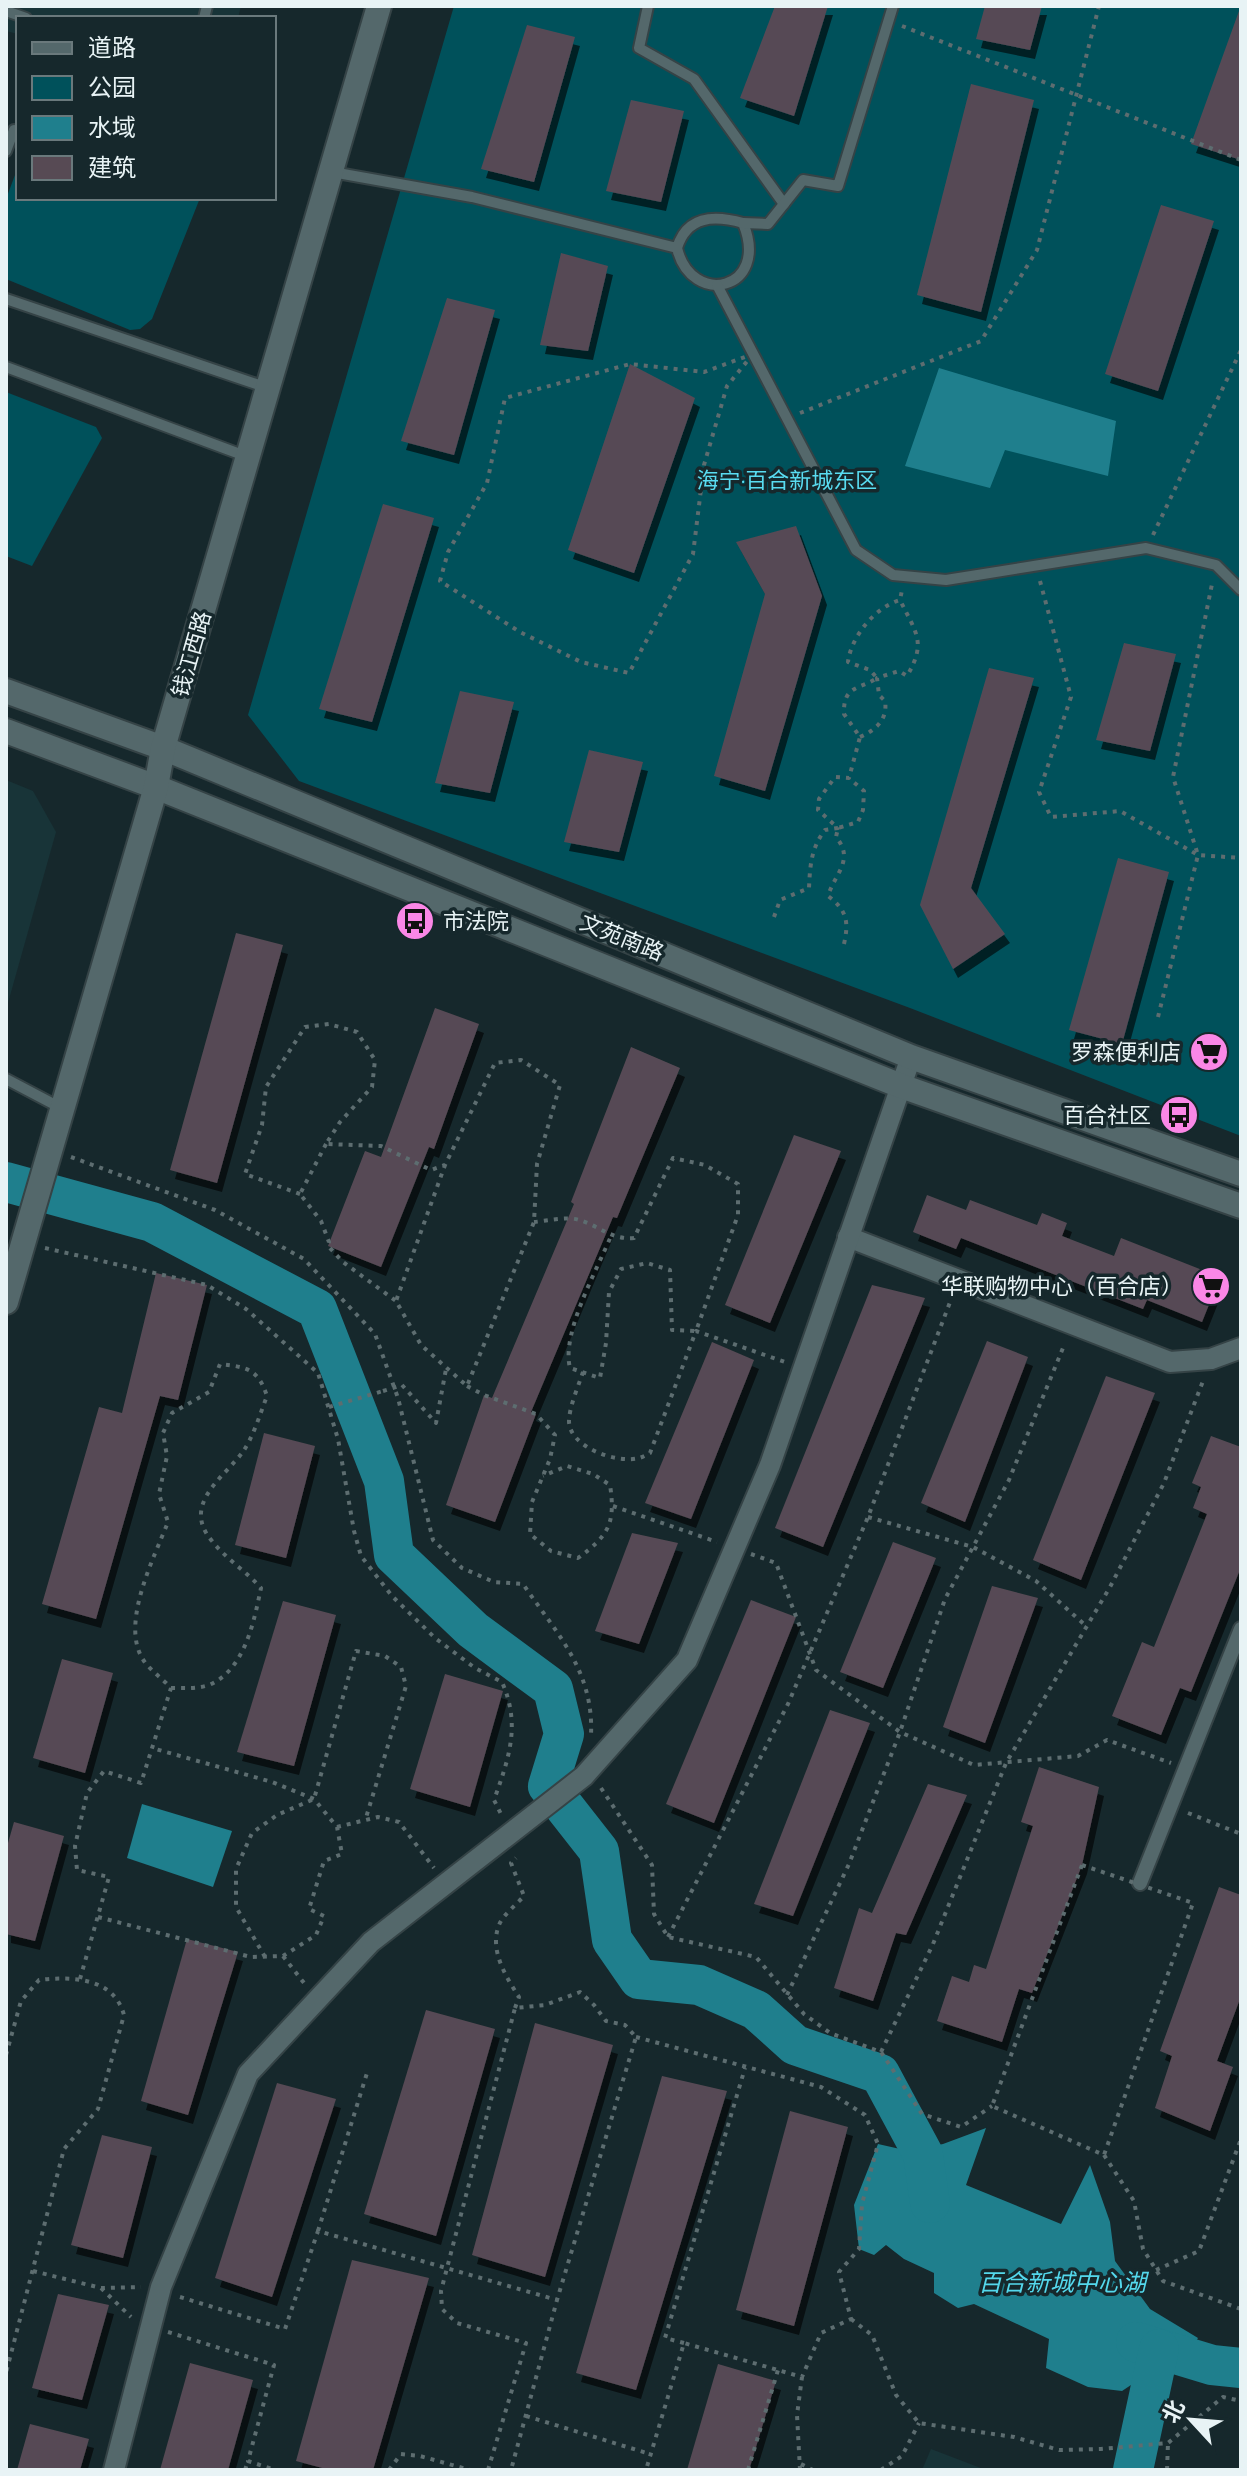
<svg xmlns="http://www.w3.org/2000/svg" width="1247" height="2476" viewBox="0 0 1247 2476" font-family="'PT Sans Narrow','Noto Sans SC',sans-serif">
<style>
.built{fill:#183438}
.green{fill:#00515b}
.water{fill:#1f7f8d}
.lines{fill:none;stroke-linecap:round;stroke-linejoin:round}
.river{stroke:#1f7f8d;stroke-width:40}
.building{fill:#574a54;filter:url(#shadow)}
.service-casing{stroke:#354346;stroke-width:14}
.pedestrian-casing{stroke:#354346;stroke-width:18}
.minor-casing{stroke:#354346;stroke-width:24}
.secondary-casing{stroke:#354346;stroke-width:28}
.path{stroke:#5d6d70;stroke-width:4;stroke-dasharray:4 6;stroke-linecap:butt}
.service{stroke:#54686b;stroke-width:10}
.pedestrian{stroke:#54686b;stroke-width:14}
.minor{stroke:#54686b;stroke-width:20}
.secondary{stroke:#54686b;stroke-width:24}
.path-bridge{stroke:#5d6d70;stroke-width:4;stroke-dasharray:4 6;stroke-linecap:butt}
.labels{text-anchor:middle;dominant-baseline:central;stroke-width:7;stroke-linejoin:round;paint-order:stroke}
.park-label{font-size:22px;fill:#59dcf1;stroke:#16282c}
.street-label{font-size:22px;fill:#e8f3f5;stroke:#16282c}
.poi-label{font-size:22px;fill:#e8f3f5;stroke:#16282c;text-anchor:end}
.water-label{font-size:24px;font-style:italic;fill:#54d8ec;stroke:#16282c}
</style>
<defs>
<filter id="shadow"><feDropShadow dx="5" dy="9" stdDeviation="0" flood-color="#0009"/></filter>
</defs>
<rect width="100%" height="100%" fill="#16282c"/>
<!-- built -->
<g class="built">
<path d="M6,6H241L238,18H18V34L6,31Z"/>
<path d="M6,780L33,791L56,832L6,1010Z"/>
<path d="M931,2449L986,2470H922Z"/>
</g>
<!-- green -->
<g class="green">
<path d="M454,6H1241V1136L910,1008L299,781L248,715Z"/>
<path d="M18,167V198H200L152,319L140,329L130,330L6,279V199Z"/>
<path d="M6,392L96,427L102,438L32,566L6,556Z"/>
</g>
<!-- water -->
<g class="water">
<path d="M939,368L1116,421L1108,476L1005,450L990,488L905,466Z"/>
<path d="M142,1804L232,1831L213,1887L127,1858Z"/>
<path d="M986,2128L966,2185L1061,2224L1090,2165L1110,2222L1115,2261L1150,2309L1198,2338L1179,2369L1140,2379L1122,2391L1088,2387L1046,2368L1049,2339L974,2304L958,2308L934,2293V2273L904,2259L886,2245L874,2255L859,2249L854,2205L878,2144L909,2151L943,2144Z"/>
</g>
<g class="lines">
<!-- river -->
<g class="river">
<path d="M6,1182L152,1222L317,1309L384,1481L394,1555L473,1630L553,1689L564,1734L548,1786L599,1851L612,1940L639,1979L699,1985L756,2010L795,2045L880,2074L923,2154L930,2203"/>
<path d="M1136,2342L1212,2365L1241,2368"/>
<path d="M1133,2470L1159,2349"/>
</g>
</g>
<!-- building -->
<g class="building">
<path d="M775,6H828L794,116L740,98Z"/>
<path d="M985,6H1042L1030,50L976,39Z"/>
<path d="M1239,11H1241V160L1191,144Z"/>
<path d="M527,25L575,37L534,182L481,169Z"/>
<path d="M971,84L1034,100L981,312L917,295Z"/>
<path d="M631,100L684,111L661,202L606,191Z"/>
<path d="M1161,205L1214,221L1158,391L1105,374Z"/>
<path d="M561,253L608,266L588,351L540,345Z"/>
<path d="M447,298L495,310L454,455L401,441Z"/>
<path d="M630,364L695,398L634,573L568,550Z"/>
<path d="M383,504L434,518L372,722L319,709Z"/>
<path d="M796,526L822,596L765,791L714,776L765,594L736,542Z"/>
<path d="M1124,643L1176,654L1150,751L1096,740Z"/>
<path d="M989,668L1034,678L971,888L1005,934L953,969L920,905Z"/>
<path d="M460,691L514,702L490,793L435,783Z"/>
<path d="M589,750L643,762L619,852L564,842Z"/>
<path d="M1118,858L1169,872L1122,1044L1069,1030Z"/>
<path d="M236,933L283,945L217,1183L170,1170Z"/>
<path d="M435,1008L479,1024L434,1149L429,1147L381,1267L328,1246L365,1151L381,1157Z"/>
<path d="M631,1047L680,1068L617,1218L613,1217L531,1412L536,1414L495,1522L446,1505L484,1395L492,1398L574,1204L571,1202Z"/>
<path d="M794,1135L841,1151L770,1323L725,1305Z"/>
<path d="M927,1195L966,1210L970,1200L1037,1225L1042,1213L1067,1223L1062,1236L1114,1256L1121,1238L1220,1277L1202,1322L1147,1300L1143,1309L961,1238L956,1249L913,1232Z"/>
<path d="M156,1273L207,1285L178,1400L160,1396L96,1619L42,1604L99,1407L122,1413Z"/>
<path d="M872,1285L925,1298L823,1547L775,1528Z"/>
<path d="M987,1341L1028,1357L965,1522L921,1503Z"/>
<path d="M712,1342L754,1360L691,1519L645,1503Z"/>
<path d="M1106,1376L1155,1393L1081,1580L1033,1560Z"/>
<path d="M264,1433L315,1446L286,1558L235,1545Z"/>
<path d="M1211,1436L1241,1447V1567L1191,1692L1180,1688L1161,1735L1112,1716L1142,1642L1154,1647L1207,1514L1193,1508L1201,1487L1192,1483Z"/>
<path d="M632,1533L678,1543L639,1644L595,1631Z"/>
<path d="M893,1542L936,1558L883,1688L840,1672Z"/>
<path d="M992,1586L1038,1598L985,1743L943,1727Z"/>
<path d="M751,1600L796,1617L714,1823L666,1804Z"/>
<path d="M283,1601L336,1615L294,1766L237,1752Z"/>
<path d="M62,1659L113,1673L85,1773L33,1758Z"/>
<path d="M445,1674L503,1691L470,1807L410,1789Z"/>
<path d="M830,1710L870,1723L793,1916L754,1904Z"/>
<path d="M1039,1767L1099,1787L1082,1865L1032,1993L1019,1989L1002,2042L937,2021L952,1976L969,1982L974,1965L986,1969L1033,1826L1021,1822Z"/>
<path d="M928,1784L967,1795L906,1935L896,1933L873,2001L834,1988L859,1908L872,1913Z"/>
<path d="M14,1822L64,1836L35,1941L6,1934V1850Z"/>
<path d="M1219,1887L1241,1895V1996L1217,2061L1233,2067L1210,2131L1155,2108L1172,2056L1160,2051Z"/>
<path d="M187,1939L238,1952L188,2115L141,2101Z"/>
<path d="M426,2010L495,2029L436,2236L364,2214Z"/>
<path d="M535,2023L613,2045L545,2277L472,2255Z"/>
<path d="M662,2076L727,2091L636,2390L576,2373Z"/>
<path d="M277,2083L336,2099L272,2297L215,2278Z"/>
<path d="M790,2111L848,2127L794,2326L736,2310Z"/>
<path d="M102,2135L152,2147L123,2258L71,2245Z"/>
<path d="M352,2260L429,2278L373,2470H330L296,2461Z"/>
<path d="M58,2294L109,2305L82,2400L32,2388Z"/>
<path d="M190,2363L253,2380L228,2470H160Z"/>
<path d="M718,2364L776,2381L749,2470H687Z"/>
<path d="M30,2424L89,2439L80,2470H17Z"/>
</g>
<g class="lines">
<defs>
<g id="service">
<path d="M648,6L639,48L694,79L784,204"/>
<path d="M6,11L26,18"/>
<path d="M204,18L207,6"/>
<path d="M6,151L14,130"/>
<path d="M332,172L472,197L677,248C691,308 771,291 743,223C715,215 687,215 677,248"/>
<path d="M743,223L768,224L803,180L838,186L893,6"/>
<path d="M717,285L856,550L893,575L946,580L1146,548L1216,565L1241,590"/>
<path d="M6,299L268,388"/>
<path d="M6,367L248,457"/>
<path d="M6,1079L61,1108"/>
</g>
<path id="pedestrian" d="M1140,1883L1241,1629"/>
<g id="minor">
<path d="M848,1237L1170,1362L1211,1359L1241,1348"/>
<path d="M114,2470L161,2287L248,2074L371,1942L584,1776L687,1660L770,1465L911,1057"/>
</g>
<g id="secondary">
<path d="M6,691L163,748L911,1057L1241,1174"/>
<path d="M6,731L156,787L901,1086L1241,1206"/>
<path d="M6,1302L156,787L163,748L379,6"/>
</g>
</defs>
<!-- service casing -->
<use href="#service" class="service-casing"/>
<!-- pedestrian casing -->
<use href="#pedestrian" class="pedestrian-casing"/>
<!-- minor casing -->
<use href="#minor" class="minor-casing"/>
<!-- secondary casing -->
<use href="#secondary" class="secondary-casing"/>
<!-- path -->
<g class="path">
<path d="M902,26L1241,160"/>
<path d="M753,354L727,386L704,465L693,554L629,673L581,662L520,632L440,581L448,552L487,483L505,398L630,364L704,372Z"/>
<path d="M800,413L981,341L1037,250L1099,6"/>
<path d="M1153,535L1241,350"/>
<path d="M1040,581L1071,697L1039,792L1051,817L1120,811L1198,855L1241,858"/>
<path d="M860,737C876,730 888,719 885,701L879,695L877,678L899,671L907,676C927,642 916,633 900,600"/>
<path d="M774,917L780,900L809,888C810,866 811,848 825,830L838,828L818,810L819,799L835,777L849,778L860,737L844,714C843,685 859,690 877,678L870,670L848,662C851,637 875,607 900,600L902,590"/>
<path d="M844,944C849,922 847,910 828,896C835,873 855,860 836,837L838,828L858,822L863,810L864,791L850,779"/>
<path d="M1158,1017L1198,855L1173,777L1212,584"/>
<path d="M326,1144L300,1194L321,1221L329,1242L328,1246L343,1262L396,1301"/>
<path d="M71,1157L215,1210L304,1259L375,1334L398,1398L433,1540L462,1568L494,1582L523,1584C557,1634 594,1671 591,1735"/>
<path d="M300,1194L245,1174L262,1125L266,1087L305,1027L329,1024L357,1032L375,1060L372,1087L340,1122L326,1144L381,1146L431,1170L445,1165L495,1063L521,1060L560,1085L537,1164L534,1222L467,1386L421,1345L396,1301L445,1165"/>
<path d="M534,1222C547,1221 567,1216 579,1220C600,1226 611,1240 634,1238L673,1158L705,1165L738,1184V1215L696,1331L672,1330L670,1270L647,1263L621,1269L609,1292L606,1343L600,1378L570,1368C561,1333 597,1270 611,1236"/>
<path d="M45,1248L207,1285L246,1309L318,1373L338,1439L354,1531L361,1556L392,1596L435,1638L475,1668L502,1682C521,1725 509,1758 494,1800L501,1814"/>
<path d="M583,1372C578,1387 570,1405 569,1420C568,1447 617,1464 639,1458C643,1457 646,1455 650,1453L696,1331L785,1362"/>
<path d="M402,1385L436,1423L446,1369"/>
<path d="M467,1386L484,1395L536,1414L555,1435L550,1459L532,1502L530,1534L551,1551L578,1558C608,1536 616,1524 610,1485L593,1474L567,1466L543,1476"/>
<path d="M329,1407L383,1391"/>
<path d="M613,1506L717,1542"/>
<path d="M868,1517L973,1547L1036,1581L1086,1626"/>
<path d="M751,1554L776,1563L816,1670L900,1732L974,1765L1078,1756L1107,1740L1171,1763"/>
<path d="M601,1788L652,1865L654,1914L668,1937L756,1957L804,2014L830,2033L881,2052L922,2114L961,2127L992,2106"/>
<path d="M1188,1813L1241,1834"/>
<path d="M337,1827L378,1817L399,1822L434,1868"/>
<path d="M1082,1865L1193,1903L1104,2155L992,2106Z"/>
<path d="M98,1917L251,1957L283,1956L316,1935L324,1916L309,1909L324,1861L342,1854L337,1827L314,1799L272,1782L152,1748"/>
<path d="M668,1937L788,1704L868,1517L952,1297"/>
<path d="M283,1956L304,1983"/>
<path d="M265,1957L236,1907V1869L252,1833L277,1815L314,1799L356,1651L385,1656L401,1667L406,1686L365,1821"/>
<path d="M80,1979L109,1877L77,1870L75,1846L87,1793L104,1771L141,1783L171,1688C163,1679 151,1671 144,1661C119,1625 154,1558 168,1522L159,1494L167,1456L163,1433L172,1413L209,1392L220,1364C247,1367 258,1369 267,1396C260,1414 253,1438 242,1453C223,1478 181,1505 212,1541C226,1559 246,1571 261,1588C254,1621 245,1670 209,1685C197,1689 184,1688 171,1688"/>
<path d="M787,1995L849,1864L900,1732L945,1599L1009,1480L1065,1343"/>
<path d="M515,2008L519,1997C506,1977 489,1950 499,1925C503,1915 516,1905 524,1896L511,1863L516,1858"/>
<path d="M636,2037L821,2087L865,2115L878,2144L862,2204L859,2249L839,2272L851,2319L821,2333L802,2377L684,2343L646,2470"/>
<path d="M881,2052L933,1944L1006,1763L1110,1587L1164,1483L1203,1381"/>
<path d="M6,2055L21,2001L39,1980C73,1976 114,1978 124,2015L98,2109L64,2149L6,2373"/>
<path d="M1104,2155L1134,2201L1143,2249L1163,2281L1241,2309"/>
<path d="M318,2231L367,2073"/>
<path d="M1156,2270L1199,2251L1241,2139"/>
<path d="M33,2271L101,2288L141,2287"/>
<path d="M101,2288L131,2317"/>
<path d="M180,2297L285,2329L318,2231L557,2300L511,2470"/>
<path d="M851,2319L872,2335L896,2395L919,2423L1014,2437L1059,2450L1101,2449L1168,2443L1223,2397L1241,2401"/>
<path d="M168,2332L274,2365L248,2461L275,2470"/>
<path d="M684,2343L665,2338L745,2068"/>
<path d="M526,2416L650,2454"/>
<path d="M801,2464L813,2470"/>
<path d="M245,2470L248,2461"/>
<path d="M389,2470L401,2454L420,2456L470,2470"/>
<path d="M488,2470L526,2343L457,2323L442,2309L441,2291L515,2008L545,2005L580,1992L594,2005L606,2021L625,2025L636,2037L557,2300"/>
<path d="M748,2470L778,2370"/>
<path d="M800,2470L797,2415L802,2377"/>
<path d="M881,2470L902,2456L919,2423"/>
<path d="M1167,2470L1168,2443"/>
</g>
<!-- service -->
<use href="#service" class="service"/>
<!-- pedestrian -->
<use href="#pedestrian" class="pedestrian"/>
<!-- minor -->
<use href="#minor" class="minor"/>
<!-- secondary -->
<use href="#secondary" class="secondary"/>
<!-- path-bridge -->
<path class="path-bridge" d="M383,1391L402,1385"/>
</g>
<!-- icons -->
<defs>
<symbol id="bus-disc" viewBox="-11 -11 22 22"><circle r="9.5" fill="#fa87e6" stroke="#16282c"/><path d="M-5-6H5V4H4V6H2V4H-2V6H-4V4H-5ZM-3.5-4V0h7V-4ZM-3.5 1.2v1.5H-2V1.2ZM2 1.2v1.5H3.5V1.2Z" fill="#111"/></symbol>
<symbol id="supermarket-disc" viewBox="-11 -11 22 22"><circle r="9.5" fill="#fa87e6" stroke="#16282c"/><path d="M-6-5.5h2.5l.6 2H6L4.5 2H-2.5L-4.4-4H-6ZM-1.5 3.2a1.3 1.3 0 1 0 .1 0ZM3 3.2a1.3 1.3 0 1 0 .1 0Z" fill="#111"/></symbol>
</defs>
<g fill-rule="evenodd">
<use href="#bus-disc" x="393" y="899" width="44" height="44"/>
<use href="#supermarket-disc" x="1187" y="1030" width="44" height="44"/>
<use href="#bus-disc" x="1157" y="1093" width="44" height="44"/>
<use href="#supermarket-disc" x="1189" y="1264" width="44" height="44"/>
</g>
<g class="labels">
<!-- park labels -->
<g class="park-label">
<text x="787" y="480">海宁·百合新城东区</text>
</g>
<!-- street labels -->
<g class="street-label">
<text transform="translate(191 654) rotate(-74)">钱江西路</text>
<text transform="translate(622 937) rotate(22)">文苑南路</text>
</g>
<!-- poi labels -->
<g class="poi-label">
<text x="443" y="921" text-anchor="start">市法院</text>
<text x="1181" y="1052">罗森便利店</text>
<text x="1151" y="1115">百合社区</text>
<text x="1183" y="1286">华联购物中心（百合店）</text>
</g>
<!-- water labels -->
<g class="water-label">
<text x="1062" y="2282">百合新城中心湖</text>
</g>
</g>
<!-- border -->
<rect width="1247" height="2476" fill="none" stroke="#e8f3f5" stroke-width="16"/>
<!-- legend -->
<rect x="16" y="16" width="260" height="184" fill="#16282c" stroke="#6a797c" stroke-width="2"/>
<rect x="32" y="42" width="40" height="12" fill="#54686b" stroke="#6a797c" stroke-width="2"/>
<text x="88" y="56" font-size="24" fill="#e8f3f5">道路</text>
<rect x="32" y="76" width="40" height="24" fill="#00515b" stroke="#6a797c" stroke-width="2"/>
<text x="88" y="96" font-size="24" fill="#e8f3f5">公园</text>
<rect x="32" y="116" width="40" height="24" fill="#1f7f8d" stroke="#6a797c" stroke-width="2"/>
<text x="88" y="136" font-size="24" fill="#e8f3f5">水域</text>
<rect x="32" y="156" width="40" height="24" fill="#574a54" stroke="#6a797c" stroke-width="2"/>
<text x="88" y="176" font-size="24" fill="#e8f3f5">建筑</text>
<!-- north arrow -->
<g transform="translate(1191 2420) rotate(296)" stroke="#16282c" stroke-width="6" paint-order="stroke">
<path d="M0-6L14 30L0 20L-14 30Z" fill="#e8f3f5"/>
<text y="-12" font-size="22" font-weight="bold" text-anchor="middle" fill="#e8f3f5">北</text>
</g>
</svg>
